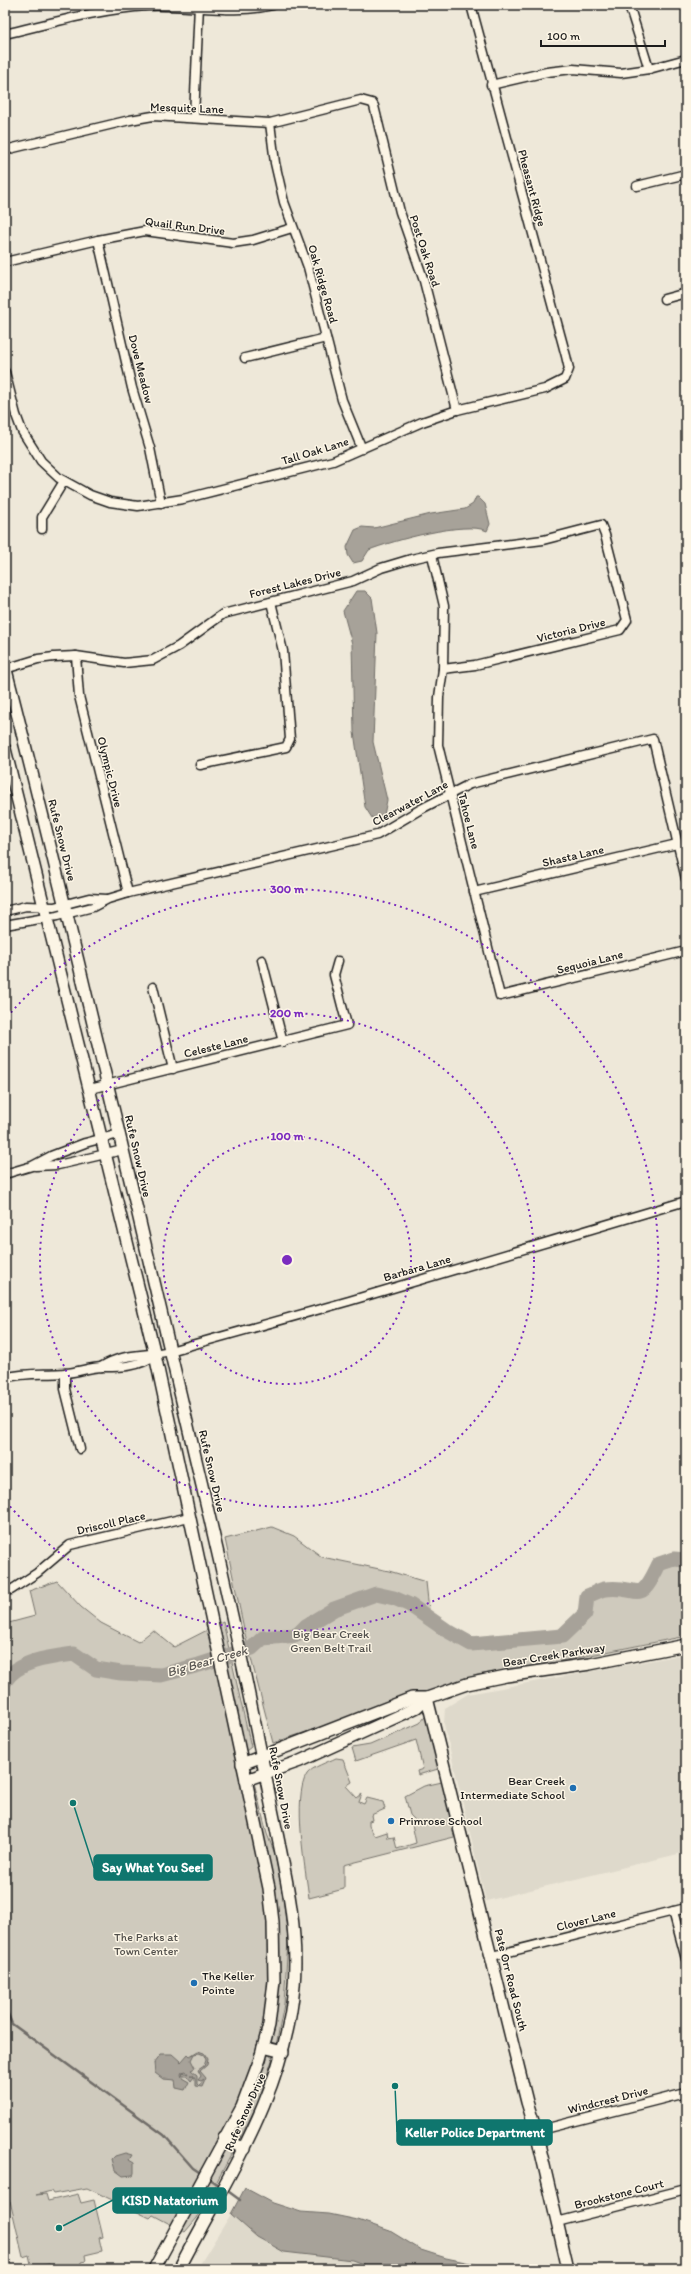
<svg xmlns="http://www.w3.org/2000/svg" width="691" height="2274" viewBox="0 0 691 2274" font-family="Itim,sans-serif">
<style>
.built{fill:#ded9cb}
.green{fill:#cfcabd;stroke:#76736c}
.water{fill:#a7a299;stroke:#6f6c67;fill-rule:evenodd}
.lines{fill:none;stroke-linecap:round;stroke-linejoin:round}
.stream{stroke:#6f6c67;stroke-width:2.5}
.river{stroke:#a7a299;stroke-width:15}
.street-casing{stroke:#1c1c1c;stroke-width:11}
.secondary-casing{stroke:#1c1c1c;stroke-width:14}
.street{stroke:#fcf5e5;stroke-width:8}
.secondary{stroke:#fcf5e5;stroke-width:11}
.ring{fill:none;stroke:#7b2cbf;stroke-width:2;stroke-dasharray:2 4}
.poi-dot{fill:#1f6fb2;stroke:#fcf5e5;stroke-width:1.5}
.labels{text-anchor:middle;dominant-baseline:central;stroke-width:3;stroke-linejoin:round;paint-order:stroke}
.street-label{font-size:12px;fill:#1c1c1c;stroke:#fcf5e5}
.park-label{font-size:12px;fill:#52504c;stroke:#fcf5e5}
.poi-label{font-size:12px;fill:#1c1c1c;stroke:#fcf5e5;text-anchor:start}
.water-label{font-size:13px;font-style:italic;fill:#5b5854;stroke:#fcf5e5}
.centre{fill:#7b2cbf;stroke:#fcf5e5;stroke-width:2}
.ring-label{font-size:12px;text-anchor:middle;font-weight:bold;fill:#7b2cbf;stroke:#fcf5e5;stroke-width:3;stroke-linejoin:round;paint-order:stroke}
.leader{fill:none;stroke:#0f766e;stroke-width:1.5}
.callout-dot{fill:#0f766e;stroke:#fcf5e5;stroke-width:1.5}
.callout{fill:#0f766e;stroke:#0f766e;stroke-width:1.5}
.callout-label{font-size:13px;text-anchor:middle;font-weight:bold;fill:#fff}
</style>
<rect width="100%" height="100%" fill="#eee8d9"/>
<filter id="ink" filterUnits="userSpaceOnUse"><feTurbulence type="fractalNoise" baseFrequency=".025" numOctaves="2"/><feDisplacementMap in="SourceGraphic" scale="8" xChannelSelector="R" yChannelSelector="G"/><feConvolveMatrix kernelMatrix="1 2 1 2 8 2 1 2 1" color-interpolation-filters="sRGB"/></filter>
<g filter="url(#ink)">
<!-- built -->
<g class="built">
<path d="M686,1654V1852L486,1901L444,1724L445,1708L468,1694Z"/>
<path d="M231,2214L270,2246L352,2260L376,2269H197Z"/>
</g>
<!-- green -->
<g class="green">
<path d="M272,1527L294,1536L322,1557L389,1571L426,1582L430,1619L471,1644L562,1636L585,1614L587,1596C593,1594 599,1590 605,1589C640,1584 638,1609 659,1564L674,1559L686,1560V1636L551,1663L477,1675L273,1743L247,1643L225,1539Z"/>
<path d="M57,1581L81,1607L101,1623L138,1642L153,1630L174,1647L223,1622L251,1747L246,1751L267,1834L275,1854L283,1896L288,1940L284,2004L275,2051L259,2100L243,2133L197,2218L185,2232L153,2215L150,2218L87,2188L53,2194L51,2191L36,2195L46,2194L48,2201L78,2194L81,2203L94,2200L103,2237L99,2238L102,2251L85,2255L86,2261L81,2262V2264L62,2269H51L49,2264L32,2268L29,2255L23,2257L10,2201H7L5,2191V1624L35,1616L29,1591Z"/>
<path d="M425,1717L428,1721L440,1763L438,1769L418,1775L417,1771L423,1769L416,1740L356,1761L352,1748L370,1745L420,1723Z"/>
<path d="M336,1758L343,1759L352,1782L346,1786L357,1798L362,1794L359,1802L364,1804L367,1798L383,1802L385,1809L371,1815L372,1820L369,1821V1826L375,1836L387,1832L388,1838L394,1837L397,1849L416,1843L412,1824L416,1821L410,1815L405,1796L424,1786L442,1782L458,1836L344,1865V1889L309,1898C306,1872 292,1796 307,1774C312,1767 328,1762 336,1758Z"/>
</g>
<!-- water -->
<g class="water">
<path d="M476,497H478L485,504L490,524L487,531C466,520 392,541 369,550L362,561L353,563L348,555L347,547L355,530L362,527L374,528L431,514L465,509L473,504Z"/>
<path d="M356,591H365L372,598L377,633L373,742L387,800L384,815L372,818L365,807L354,732L352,644L343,611Z"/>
<path d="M198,2051L204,2053L208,2059L207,2065L200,2071L206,2078L202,2087L195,2086V2078L193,2075H190L194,2077L191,2081L187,2076H182L183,2072L188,2074L186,2071L182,2072L181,2074L182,2078L189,2082L185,2090L176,2088L175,2080L163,2079L155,2073L154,2063L161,2054H172L181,2062L188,2054L190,2056ZM199,2053L204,2055L206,2060L204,2066L198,2070L201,2076L198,2080L201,2081L204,2079L199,2086L197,2084V2075L191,2070L195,2068L191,2060L194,2054Z"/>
<path d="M125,2153L132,2155L129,2160L134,2163V2173L133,2175L123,2176L115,2170L112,2159L115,2156Z"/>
<path d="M245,2188L273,2203L301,2212L329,2214L358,2220L390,2231L421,2250L446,2258L499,2269H376L352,2260L284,2252L257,2237L231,2214Z"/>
</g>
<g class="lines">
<!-- stream -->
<g class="stream">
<path d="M5,2007L12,2024L164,2135L193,2168L202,2174"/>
<path d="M206,2177L221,2187"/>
<path d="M225,2189L240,2200"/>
</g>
<!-- river -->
<path class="river" d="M5,1681C19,1660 51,1657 74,1654L96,1669L121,1673L161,1675L199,1665L252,1648L263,1638L297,1635L306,1626L334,1609L376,1594L394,1598L410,1605L446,1630L471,1644L562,1636L585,1614L587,1596C593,1594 599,1590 605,1589C640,1584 638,1609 659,1564L674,1559L686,1560"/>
<defs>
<g id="street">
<path d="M629,5L649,69"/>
<path d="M5,34C52,23 99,9 148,6C189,4 233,15 273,5"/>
<path d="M491,85L547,72L573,69L621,73L649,69L686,59"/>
<path d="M194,117L199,5"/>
<path d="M270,123L275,163L284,202L308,267L342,400L362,449"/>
<path d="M5,150L130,120L153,116L270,123L361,100L372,103L374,106L400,212L424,281L457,410"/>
<path d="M637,186L686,174"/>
<path d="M98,240L132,388L150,448L161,503"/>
<path d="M5,262L98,240L145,231L233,243L253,240L292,228"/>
<path d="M664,299L686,293"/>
<path d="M245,358L326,338"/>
<path d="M5,372L16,415L22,431L41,461L59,478L90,495L110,502L138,506L183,499L333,461L422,422L457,410L545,389L565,379L569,369L566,356L471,5"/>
<path d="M42,529V517L64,481"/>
<path d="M432,555L444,606L443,669L439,697L438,745L500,996L686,951"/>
<path d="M76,656L79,696L128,893"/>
<path d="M5,669L38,659L54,657L76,656L124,663L153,660L179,646L223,614L353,581L381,568L411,559L438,553L543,540L601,525L605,535L627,620L620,630L475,665L443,669"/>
<path d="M200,765L286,747L290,739L283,651L271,602"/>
<path d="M474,892L677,844"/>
<path d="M5,911L26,906L54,907L89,898L107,899"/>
<path d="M5,925L57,916L93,907L108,899L128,893L377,835L421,809L470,784L653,739L686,879"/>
<path d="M262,960L283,1042"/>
<path d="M153,987L173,1069"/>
<path d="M90,1089L347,1025L334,975L338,961"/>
<path d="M35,1166L58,1165L123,1150"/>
<path d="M5,1174L32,1166L51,1156L85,1143L119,1134"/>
<path d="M101,1367C125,1352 145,1357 170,1351L349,1301L686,1201"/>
<path d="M65,1373V1389L80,1449"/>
<path d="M5,1378C26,1372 45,1375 66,1373C78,1372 91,1367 103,1367C122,1367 139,1367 155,1355"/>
<path d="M5,1590H11L37,1573L70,1545L189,1517"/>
<path d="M673,1911L686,1959"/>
<path d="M492,1956L686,1908"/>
<path d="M536,2131L686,2093"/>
<path d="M557,2222L686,2189"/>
</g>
<g id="secondary">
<path d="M5,666C77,947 141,1229 208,1511C231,1608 252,1706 271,1804C283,1865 299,1923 294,1986C285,2093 227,2176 179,2269"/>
<path d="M5,749L155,1355L246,1780L269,1888L273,1922L274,1981L269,2025L260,2059L242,2107L154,2269"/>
<path d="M427,1698L527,2102L536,2131L568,2269"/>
<path d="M242,1764L412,1698H427L467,1684L506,1676L590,1664L686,1645"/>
<path d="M246,1780L300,1761L403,1714L417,1707L427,1698"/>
<path d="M263,2047L283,2052"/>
<path d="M224,2138L244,2149"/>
</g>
</defs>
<!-- street casing -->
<use href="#street" class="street-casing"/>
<!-- secondary casing -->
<use href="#secondary" class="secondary-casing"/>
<!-- street -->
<use href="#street" class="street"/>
<!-- secondary -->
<use href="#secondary" class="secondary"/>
</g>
</g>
<!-- distance rings -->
<g class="ring">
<circle cx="287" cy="1260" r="124"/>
<circle cx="287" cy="1260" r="247"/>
<path d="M7 1017A371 371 0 1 1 7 1503"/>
</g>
<!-- markers -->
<g class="poi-dot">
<circle cx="573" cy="1788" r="4"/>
<circle cx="391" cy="1821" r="4"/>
<circle cx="194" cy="1983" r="4"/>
</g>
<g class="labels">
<!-- street labels -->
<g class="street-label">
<text transform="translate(187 108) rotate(2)">Mesquite Lane</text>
<text transform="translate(532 188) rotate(75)">Pheasant Ridge</text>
<text transform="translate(185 226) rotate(7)">Quail Run Drive</text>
<text transform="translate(425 251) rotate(72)">Post Oak Road</text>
<text transform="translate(323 284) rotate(74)">Oak Ridge Road</text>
<text transform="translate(141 369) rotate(76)">Dove Meadow</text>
<text transform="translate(315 451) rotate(-17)">Tall Oak Lane</text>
<text transform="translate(295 583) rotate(-14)">Forest Lakes Drive</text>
<text transform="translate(571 630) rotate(-14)">Victoria Drive</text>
<text transform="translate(110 772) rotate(76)">Olympic Drive</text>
<text transform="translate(410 803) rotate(-28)">Clearwater Lane</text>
<text transform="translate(469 821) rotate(76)">Tahoe Lane</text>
<text transform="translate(62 840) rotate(76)">Rufe Snow Drive</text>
<text transform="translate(573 856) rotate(-13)">Shasta Lane</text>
<text transform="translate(590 962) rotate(-14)">Sequoia Lane</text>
<text transform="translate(216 1046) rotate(-14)">Celeste Lane</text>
<text transform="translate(138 1156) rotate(77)">Rufe Snow Drive</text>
<text transform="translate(417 1268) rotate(-16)">Barbara Lane</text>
<text transform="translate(212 1471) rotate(77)">Rufe Snow Drive</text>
<text transform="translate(111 1523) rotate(-13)">Driscoll Place</text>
<text transform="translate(554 1655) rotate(-9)">Bear Creek Parkway</text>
<text transform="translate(281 1788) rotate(79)">Rufe Snow Drive</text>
<text transform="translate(586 1920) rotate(-14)">Clover Lane</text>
<text transform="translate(511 1980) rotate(76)">Pate Orr Road South</text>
<text transform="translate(608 2100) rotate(-14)">Windcrest Drive</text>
<text transform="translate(245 2112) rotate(-66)">Rufe Snow Drive</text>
<text transform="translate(619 2194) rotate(-14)">Brookstone Court</text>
</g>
<!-- park labels -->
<g class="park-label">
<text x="331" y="1634">Big Bear Creek<tspan x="331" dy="14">Green Belt Trail</tspan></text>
<text x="146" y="1937">The Parks at<tspan x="146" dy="14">Town Center</tspan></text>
</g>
<!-- poi labels -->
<g class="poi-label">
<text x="565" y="1781" text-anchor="end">Bear Creek<tspan x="565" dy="14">Intermediate School</tspan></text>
<text x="399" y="1821">Primrose School</text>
<text x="202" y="1976">The Keller<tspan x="202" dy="14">Pointe</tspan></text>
</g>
<!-- water labels -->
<g class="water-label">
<text transform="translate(207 1661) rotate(-16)">Big Bear Creek</text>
</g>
</g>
<circle cx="287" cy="1260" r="6" class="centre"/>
<g class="ring-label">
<text x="287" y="893">300 m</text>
<text x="287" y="1017">200 m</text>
<text x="287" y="1140">100 m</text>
</g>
<!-- callouts -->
<path class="leader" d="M73 1803L94 1868M395 2086L397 2132M59 2228L113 2200"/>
<g class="callout-dot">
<circle cx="73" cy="1803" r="4"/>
<circle cx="395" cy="2086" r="4"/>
<circle cx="59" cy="2228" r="4"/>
</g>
<g class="callout">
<rect x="94" y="1855" width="118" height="25" rx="4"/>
<rect x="397" y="2120" width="155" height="25" rx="4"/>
<rect x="113" y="2188" width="113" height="25" rx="4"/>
</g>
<g class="callout-label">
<text x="153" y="1872">Say What You See!</text>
<text x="475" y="2137">Keller Police Department</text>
<text x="170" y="2205">KISD Natatorium</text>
</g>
<!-- margin -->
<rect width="691" height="2274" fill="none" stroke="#fcf5e5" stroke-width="20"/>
<rect x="10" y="10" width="671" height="2254" fill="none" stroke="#1c1c1c" stroke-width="1.5" filter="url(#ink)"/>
<!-- scale -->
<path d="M541 40v6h124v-6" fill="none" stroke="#1c1c1c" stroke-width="2"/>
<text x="547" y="40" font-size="12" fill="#1c1c1c" stroke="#fcf5e5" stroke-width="3" paint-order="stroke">100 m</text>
</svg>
